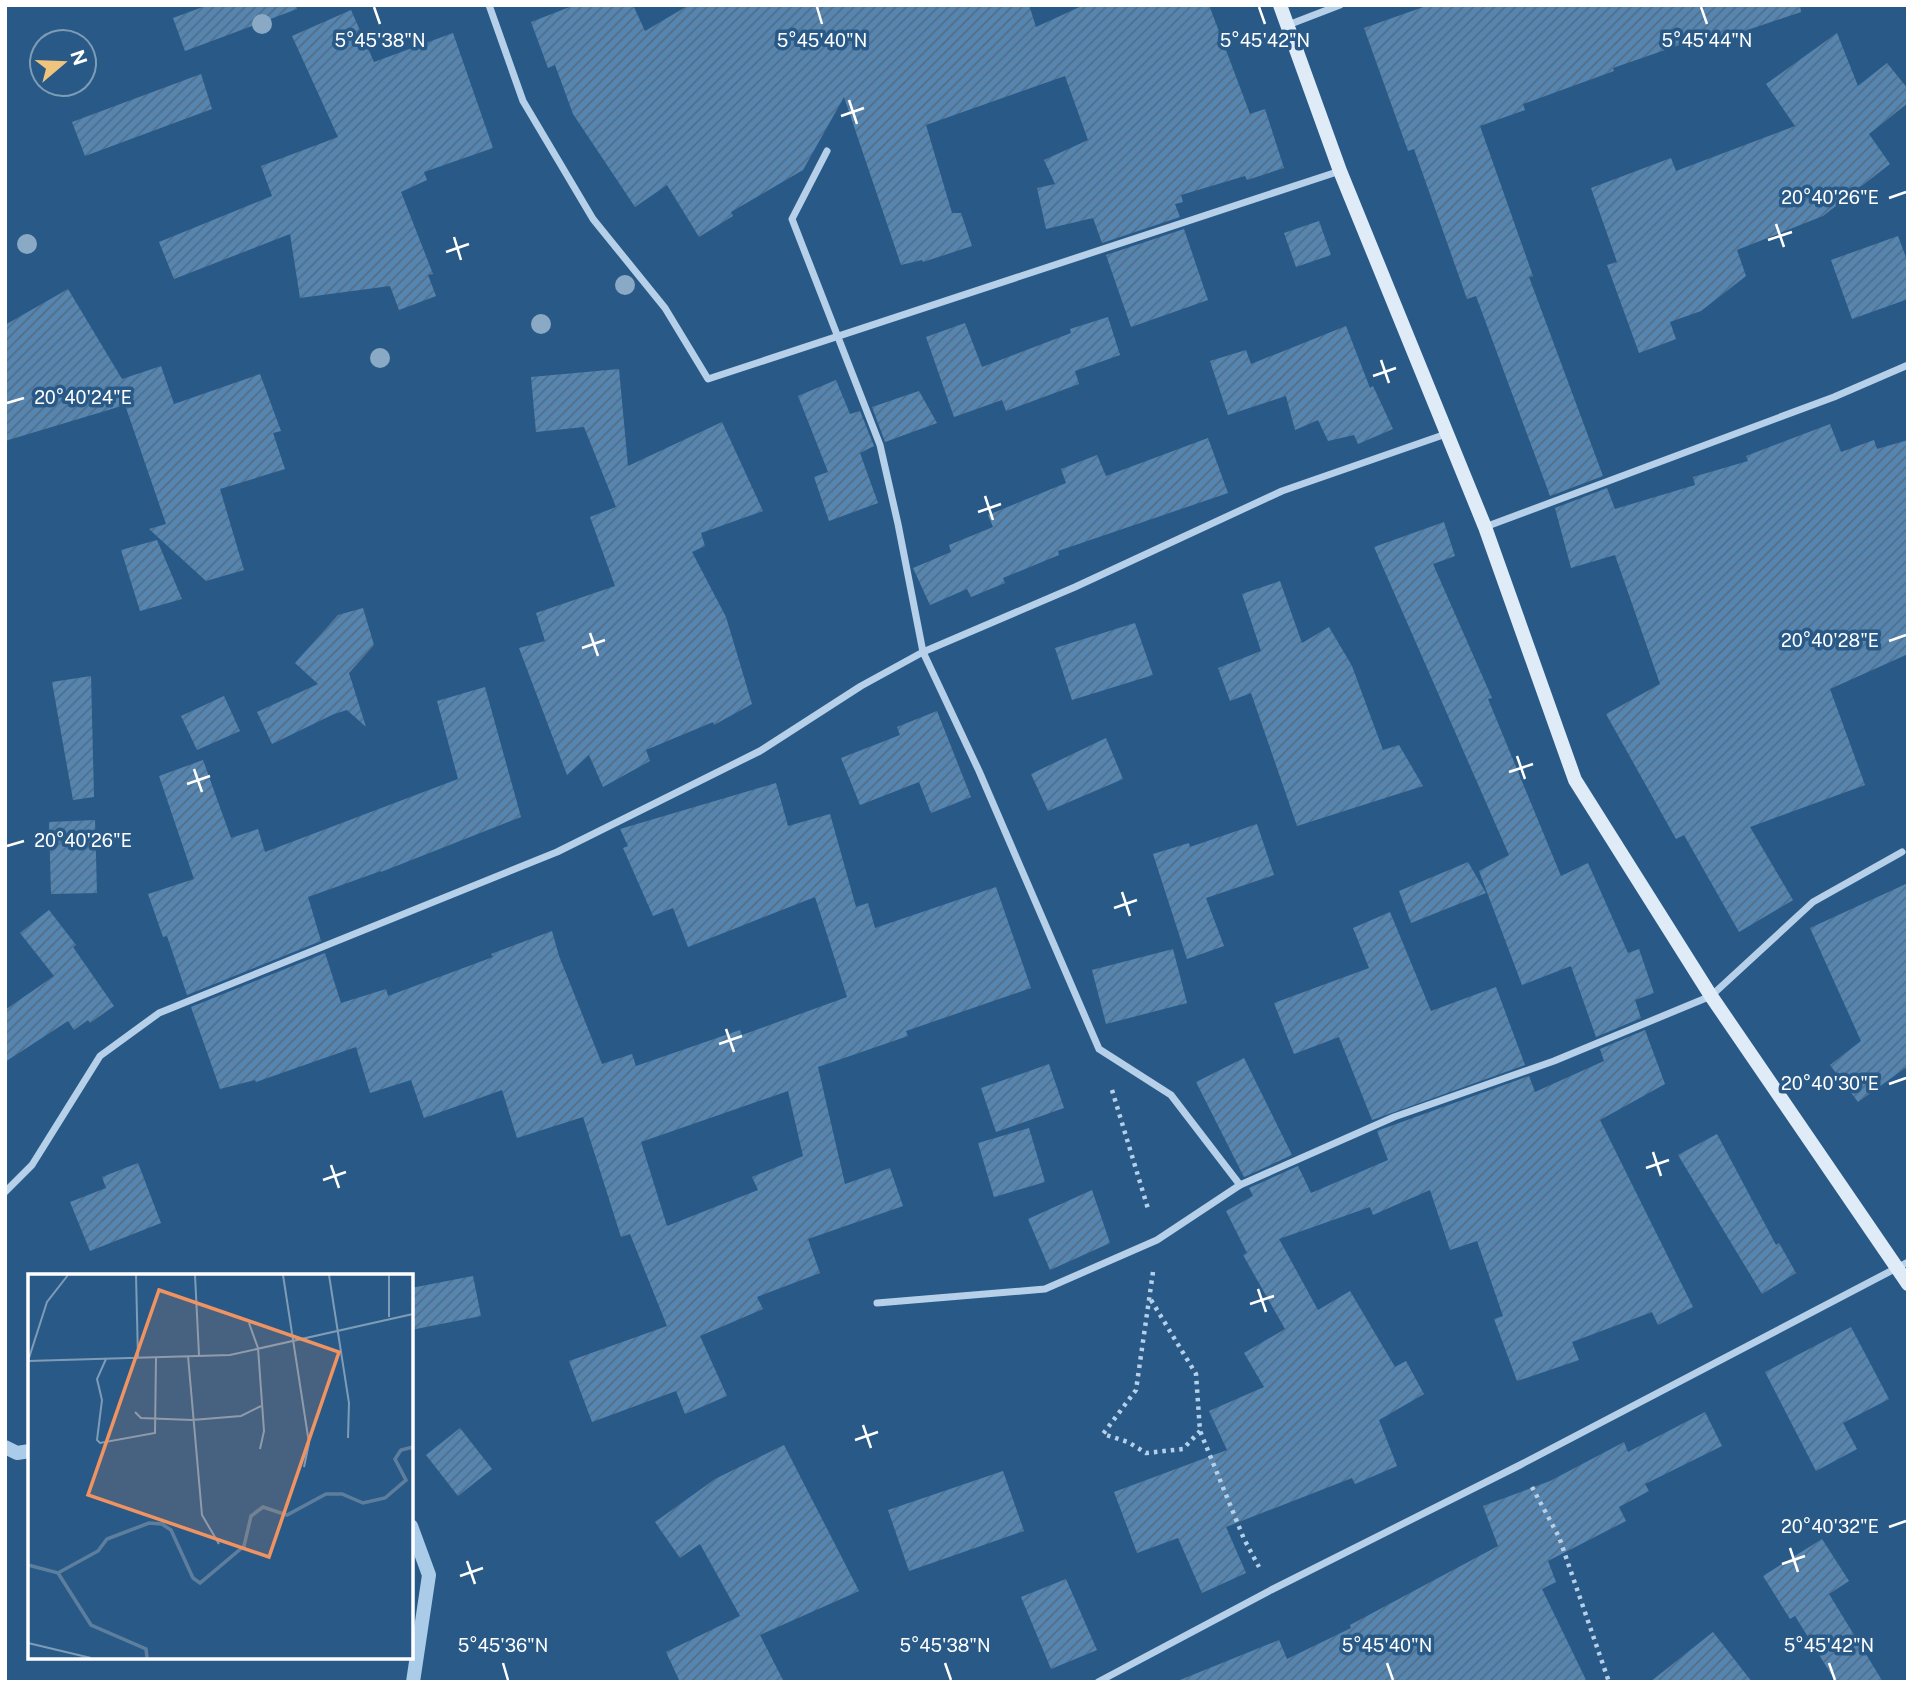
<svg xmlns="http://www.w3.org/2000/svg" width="1913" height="1687" viewBox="0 0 1913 1687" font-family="'Public Sans',sans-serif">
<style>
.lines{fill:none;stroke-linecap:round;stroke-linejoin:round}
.stream{stroke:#aacce8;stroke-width:14}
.building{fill:url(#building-hatch);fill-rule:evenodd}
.path{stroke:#b5d0e8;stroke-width:4.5;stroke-dasharray:3.5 5;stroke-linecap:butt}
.street{stroke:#b5d0e8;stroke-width:7}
.secondary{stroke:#dfebf7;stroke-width:14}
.tree{fill:#8aa9c4}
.ticks{fill:none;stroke:#fff;stroke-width:2.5}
.inset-river{fill:none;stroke:#5e7e9d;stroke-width:3.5}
.inset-road{fill:none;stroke:#7f9cb7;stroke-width:2}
.view{fill:#f09361;fill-opacity:0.15;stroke:#f09361;stroke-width:3.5}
.inset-edge{fill:none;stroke:#fff;stroke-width:3.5}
.ticks-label{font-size:18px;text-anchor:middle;fill:#fff;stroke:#295a87;stroke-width:7;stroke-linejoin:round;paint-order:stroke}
</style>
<defs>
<pattern id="building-hatch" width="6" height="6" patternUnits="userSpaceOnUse" patternTransform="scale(1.75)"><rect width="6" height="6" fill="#5685b0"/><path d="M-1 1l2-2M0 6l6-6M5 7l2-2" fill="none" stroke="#526e88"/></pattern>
</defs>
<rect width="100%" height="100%" fill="#295a87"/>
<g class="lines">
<!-- stream -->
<g class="stream">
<path d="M5,1447L17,1453L30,1451"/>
<path d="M411,1526L429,1575L413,1682"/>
</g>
</g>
<!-- building -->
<g class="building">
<path d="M208,5H296L297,9L185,51L173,18Z"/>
<path d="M575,5H633L645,31L689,5H1029L1036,27L1084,5H1209L1250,114L1265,109L1284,168L1247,180L1245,176L1181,195L1183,202L1175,204L1180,217L1102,243L1093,218L1046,229L1037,188L1055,184L1044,160L1088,140L1065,76L926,125L952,213H961L972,246L923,262L922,260L901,265L844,97L803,170L731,212L733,216L699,237L667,185L635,207L573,114L555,65L548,68L531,22Z"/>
<path d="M1429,5H1800L1801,12L1697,47L1694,40L1613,68L1614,71L1523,104L1525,110L1480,126L1533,276L1529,277L1603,476L1550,496L1476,296L1467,299L1414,149L1408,151L1364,28Z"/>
<path d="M351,10L374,62L453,33L493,148L424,172L427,180L401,192L433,274L428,275L436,296L399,310L390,286L300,298L290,234L174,279L159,242L272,196L261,166L338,137L292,36Z"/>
<path d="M1837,33L1858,86L1887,63L1908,89V103L1869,134L1890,164L1823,216L1737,250L1746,276L1701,311L1670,322L1676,339L1639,353L1607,265L1617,262L1591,188L1671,158L1676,171L1795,126L1766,84Z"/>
<path d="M201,74L212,109L85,156L72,122Z"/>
<path d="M1319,221L1331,255L1296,267L1284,233Z"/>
<path d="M1184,229L1208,300L1131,327L1106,255Z"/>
<path d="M1898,236L1908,263V299L1852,319L1831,260Z"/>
<path d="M68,289L122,379L161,366L174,404L260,374L281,431L273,433L285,469L220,489L244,570L206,581L149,529L166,524L125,405L5,441V325Z"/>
<path d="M1108,317L1120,355L1075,371L1079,384L1006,411L1002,400L954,417L926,337L965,323L982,367L1071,333L1070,329Z"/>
<path d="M1346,326L1370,388L1373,386L1393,429L1358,444L1354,435L1328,441L1318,420L1295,430L1286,396L1228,415L1210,361L1246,350L1251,364Z"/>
<path d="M619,369L628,466L722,422L763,511L701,533L705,546L692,552L726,617L752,704L714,725L713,722L646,750L650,761L603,787L589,755L567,775L519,648L545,641L536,613L615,586L590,517L616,507L584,427L536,432L531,377Z"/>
<path d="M836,380L850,414L860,411L874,446L860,453L878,503L829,521L814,477L828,472L798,396Z"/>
<path d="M919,391L937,423L885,442L872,407Z"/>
<path d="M1830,424L1841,452L1874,440L1877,449L1908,440V654L1830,689L1865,785L1750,827L1793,900L1739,932L1684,835L1676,839L1606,714L1660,684L1615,555L1571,568L1555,508L1607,488L1615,509L1695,485L1693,477L1748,461L1746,456Z"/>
<path d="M1208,438L1228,493L1058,551L1059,555L1003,578L1005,583L971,597L967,589L930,605L913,568L951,552L949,545L993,527L988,515L1066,483L1061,469L1097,455L1106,476Z"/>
<path d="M1444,522L1455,556L1433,564L1492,698L1488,699L1561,876L1588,863L1628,953L1639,949L1654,993L1635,1000L1641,1018L1596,1037L1571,966L1522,985L1479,871L1509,855L1374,547Z"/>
<path d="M157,540L182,599L140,611L121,550Z"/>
<path d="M1280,581L1302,643L1329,627L1352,666L1383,750L1399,745L1423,786L1297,826L1251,693L1230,701L1218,668L1261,651L1242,594Z"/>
<path d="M363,608L374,645L349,673L366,727L347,710L334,714L272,744L257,712L318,684L295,663L338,615Z"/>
<path d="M1135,623L1153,675L1072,700L1055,648Z"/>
<path d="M91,676L94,797L73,800L52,682Z"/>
<path d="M485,687L521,817L381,872V871L308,897L321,941L187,995L167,936L163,937L148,894L194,879L159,776L203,760L231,838L258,829L265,852L458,779L437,701Z"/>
<path d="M224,696L240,731L197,750L181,716Z"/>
<path d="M937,711L971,797L931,813L919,782L860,805L841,758L900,735L897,727Z"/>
<path d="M1106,738L1123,779L1048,811L1031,774Z"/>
<path d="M776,783L788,826L830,814L856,907L868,903L875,928L996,887L1031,988L906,1031L908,1036L818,1067L845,1184L890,1168L903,1206L808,1239L820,1273L757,1297L763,1309L700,1336L727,1396L685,1414L676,1391L592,1422L569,1361L667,1326L630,1234L621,1237L583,1117L517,1138L502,1090L424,1118L411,1080L370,1093L356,1047L256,1082L255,1080L220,1089L191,1007L325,953L341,1003L386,989L388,996L493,957L491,954L552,931L559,956L602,1064L632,1054L636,1066L740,1030L742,1035L847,997L815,897L688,947L673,908L653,916L623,848L628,846L620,829ZM788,1091L803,1156L752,1177L758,1190L667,1226L641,1142Z"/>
<path d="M95,820L97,893L51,894L49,822Z"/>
<path d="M1257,824L1274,875L1206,898L1224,946L1187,959L1153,854L1189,843L1190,847Z"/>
<path d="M1468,862L1486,893L1411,923L1399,891Z"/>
<path d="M1908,883V1066L1858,1102L1830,1065L1861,1041L1810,928Z"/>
<path d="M49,910L76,945L73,947L114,1006L90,1023L88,1020L74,1030L68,1021L5,1062V1010L54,976L20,933Z"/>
<path d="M1390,912L1431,1011L1496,987L1525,1065L1372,1120L1339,1037L1294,1054L1274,1003L1369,968L1353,928Z"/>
<path d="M1173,949L1187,1003L1106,1024L1092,970Z"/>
<path d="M1645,1030L1665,1084L1600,1120L1693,1307L1658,1325L1652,1312L1572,1342L1579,1360L1517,1381L1494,1319L1503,1316L1477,1241L1450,1250L1430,1190L1373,1215L1370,1207L1279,1239L1318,1310L1350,1291L1395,1367L1406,1361L1424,1394L1379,1420L1397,1466L1355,1484L1352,1478L1226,1527L1246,1573L1202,1593L1178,1538L1137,1553L1114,1492L1227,1450L1209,1411L1264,1387L1244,1353L1285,1329L1243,1255L1247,1253L1226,1211L1253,1196L1249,1188L1298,1166L1311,1193L1388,1160L1377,1131L1529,1076L1535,1092L1604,1061L1600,1049Z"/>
<path d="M1244,1058L1292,1155L1244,1177L1196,1082Z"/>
<path d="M1049,1064L1064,1108L996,1132L981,1088Z"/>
<path d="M1029,1128L1045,1182L994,1197L978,1143Z"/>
<path d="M1717,1134L1776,1245L1779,1243L1796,1273L1762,1294L1678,1155Z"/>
<path d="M138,1163L161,1223L90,1251L70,1202L106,1188L102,1177Z"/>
<path d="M1092,1190L1110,1243L1050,1270L1028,1219Z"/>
<path d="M473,1276L481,1316L411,1330V1288Z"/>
<path d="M1851,1327L1889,1399L1843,1423L1857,1449L1816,1471L1765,1372Z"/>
<path d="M1705,1412L1722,1446L1645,1484L1649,1491L1619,1507L1626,1521L1548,1561L1556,1582L1542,1589L1587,1682H1181L1180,1680L1279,1640L1287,1659L1351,1628L1350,1625L1498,1546L1483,1506L1550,1481L1624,1442L1628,1452Z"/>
<path d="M460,1428L492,1469L458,1496L426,1455Z"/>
<path d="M784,1445L859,1591L760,1635L784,1682H680L666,1652L740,1616L700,1544L680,1558L655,1522L715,1479Z"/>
<path d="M1003,1471L1024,1531L909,1571L888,1510Z"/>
<path d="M1822,1539L1849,1581L1829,1594L1883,1682H1836L1795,1616L1790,1619L1763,1576Z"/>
<path d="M1066,1579L1097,1650L1051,1669L1021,1597Z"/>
<path d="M1713,1632L1752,1682H1650Z"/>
</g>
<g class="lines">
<!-- path -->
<g class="path">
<path d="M1112,1090L1149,1212"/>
<path d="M1153,1272L1136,1390L1103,1434L1128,1442L1146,1453L1183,1449L1200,1431"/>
<path d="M1151,1300L1196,1374L1200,1431L1244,1539L1259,1567"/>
<path d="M1532,1487L1559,1537L1609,1682"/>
</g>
<!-- street -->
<g class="street">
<path d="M489,5L523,101L593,219L665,308L708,379L1340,171"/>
<path d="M1288,25L1340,5"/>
<path d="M827,151L792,219L880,445L898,524L923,652L979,771L1099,1049L1171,1095L1240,1185"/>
<path d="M1485,527L1834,397L1908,365"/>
<path d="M5,1192L32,1165L100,1056L159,1013L557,852L760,751L861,686L923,652L1075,587L1282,491L1446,434"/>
<path d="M877,1303L1045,1289L1157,1240L1240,1185L1394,1117L1554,1061L1711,996L1813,902L1902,852"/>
<path d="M1098,1682L1271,1590L1520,1465L1908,1262"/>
</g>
<!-- secondary -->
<path class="secondary" d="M1280,5L1340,171L1485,527L1575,780L1711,996L1908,1284"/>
</g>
<!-- trees -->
<g class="tree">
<circle cx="262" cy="24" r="10"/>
<circle cx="27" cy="244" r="10"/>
<circle cx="625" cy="285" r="10"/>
<circle cx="541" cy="324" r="10"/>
<circle cx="380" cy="358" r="10"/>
</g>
<!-- ticks -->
<path class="ticks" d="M374,7L380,24M817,7L822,24M1259,7L1265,24M1701,7L1707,24M849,100L857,124M841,116L864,108M1889,198L1906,192M1776,224L1784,247M454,237L461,260M1768,240L1792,232M446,252L469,244M1381,360L1389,383M1373,376L1396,368M7,403L24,398M985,496L993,520M978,512L1001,504M590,633L598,656M1889,641L1906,635M582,648L605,640M1517,756L1525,779M194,769L202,792M1509,772L1533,764M187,784L210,776M7,846L24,841M1122,892L1130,916M1114,908L1137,900M726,1029L734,1052M719,1044L742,1036M1889,1084L1906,1078M1653,1152L1661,1176M331,1165L339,1188M1646,1168L1669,1160M323,1180L346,1172M1258,1289L1266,1312M1250,1304L1274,1296M863,1425L871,1448M855,1440L878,1432M1889,1527L1906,1521M1790,1548L1798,1572M467,1561L475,1584M1782,1564L1805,1556M460,1576L483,1568M503,1663L508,1680M945,1663L951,1680M1387,1663L1393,1680M1829,1663L1835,1680"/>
<!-- overview -->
<g transform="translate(28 1274)">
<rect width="385" height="385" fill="#295a87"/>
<path class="inset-river" d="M0,291L30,299L70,277L79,265L121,249L134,250L143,256L165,304L172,309L216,272L223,242L235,233L259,241L298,220H314L335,229L357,224L378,206L367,185L373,176L385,173M30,299L63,351L118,375L119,384"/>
<path class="inset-road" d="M108,1L110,84M167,1L171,81M255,1L281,169L276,193M301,1L321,129L320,164M361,43V1M221,49L230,74L236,157L232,175M160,82L174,241L191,270M78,85L69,105L74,126L69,166L72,169L127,159L128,84M0,87L202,81L385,40M0,87L19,28L40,1M107,138L113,144L164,146L213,142L233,132M0,369L63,384"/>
<path class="view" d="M131,16L311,78L241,283L60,221Z"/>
<rect width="385" height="385" class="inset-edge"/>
</g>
<g class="ticks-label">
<text x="380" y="47">5°45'38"N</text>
<text x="822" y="47">5°45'40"N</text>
<text x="1265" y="47">5°45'42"N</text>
<text x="1707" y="47">5°45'44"N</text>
<text x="1830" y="204">20°40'26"E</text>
<text x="83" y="404">20°40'24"E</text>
<text x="1830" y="647">20°40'28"E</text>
<text x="83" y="847">20°40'26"E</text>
<text x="1830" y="1090">20°40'30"E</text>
<text x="1830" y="1533">20°40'32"E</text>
<text x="503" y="1652">5°45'36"N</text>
<text x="945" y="1652">5°45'38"N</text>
<text x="1387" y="1652">5°45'40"N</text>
<text x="1829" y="1652">5°45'42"N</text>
</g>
<!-- border -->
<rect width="1913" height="1687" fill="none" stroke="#ffffff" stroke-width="14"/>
<!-- north arrow -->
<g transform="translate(63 63) rotate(71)"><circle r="33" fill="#295a87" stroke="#7f9cb7" stroke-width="2"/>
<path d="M0-5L12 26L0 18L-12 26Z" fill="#efc47d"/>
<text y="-10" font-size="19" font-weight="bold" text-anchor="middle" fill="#ffffff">N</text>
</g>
</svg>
